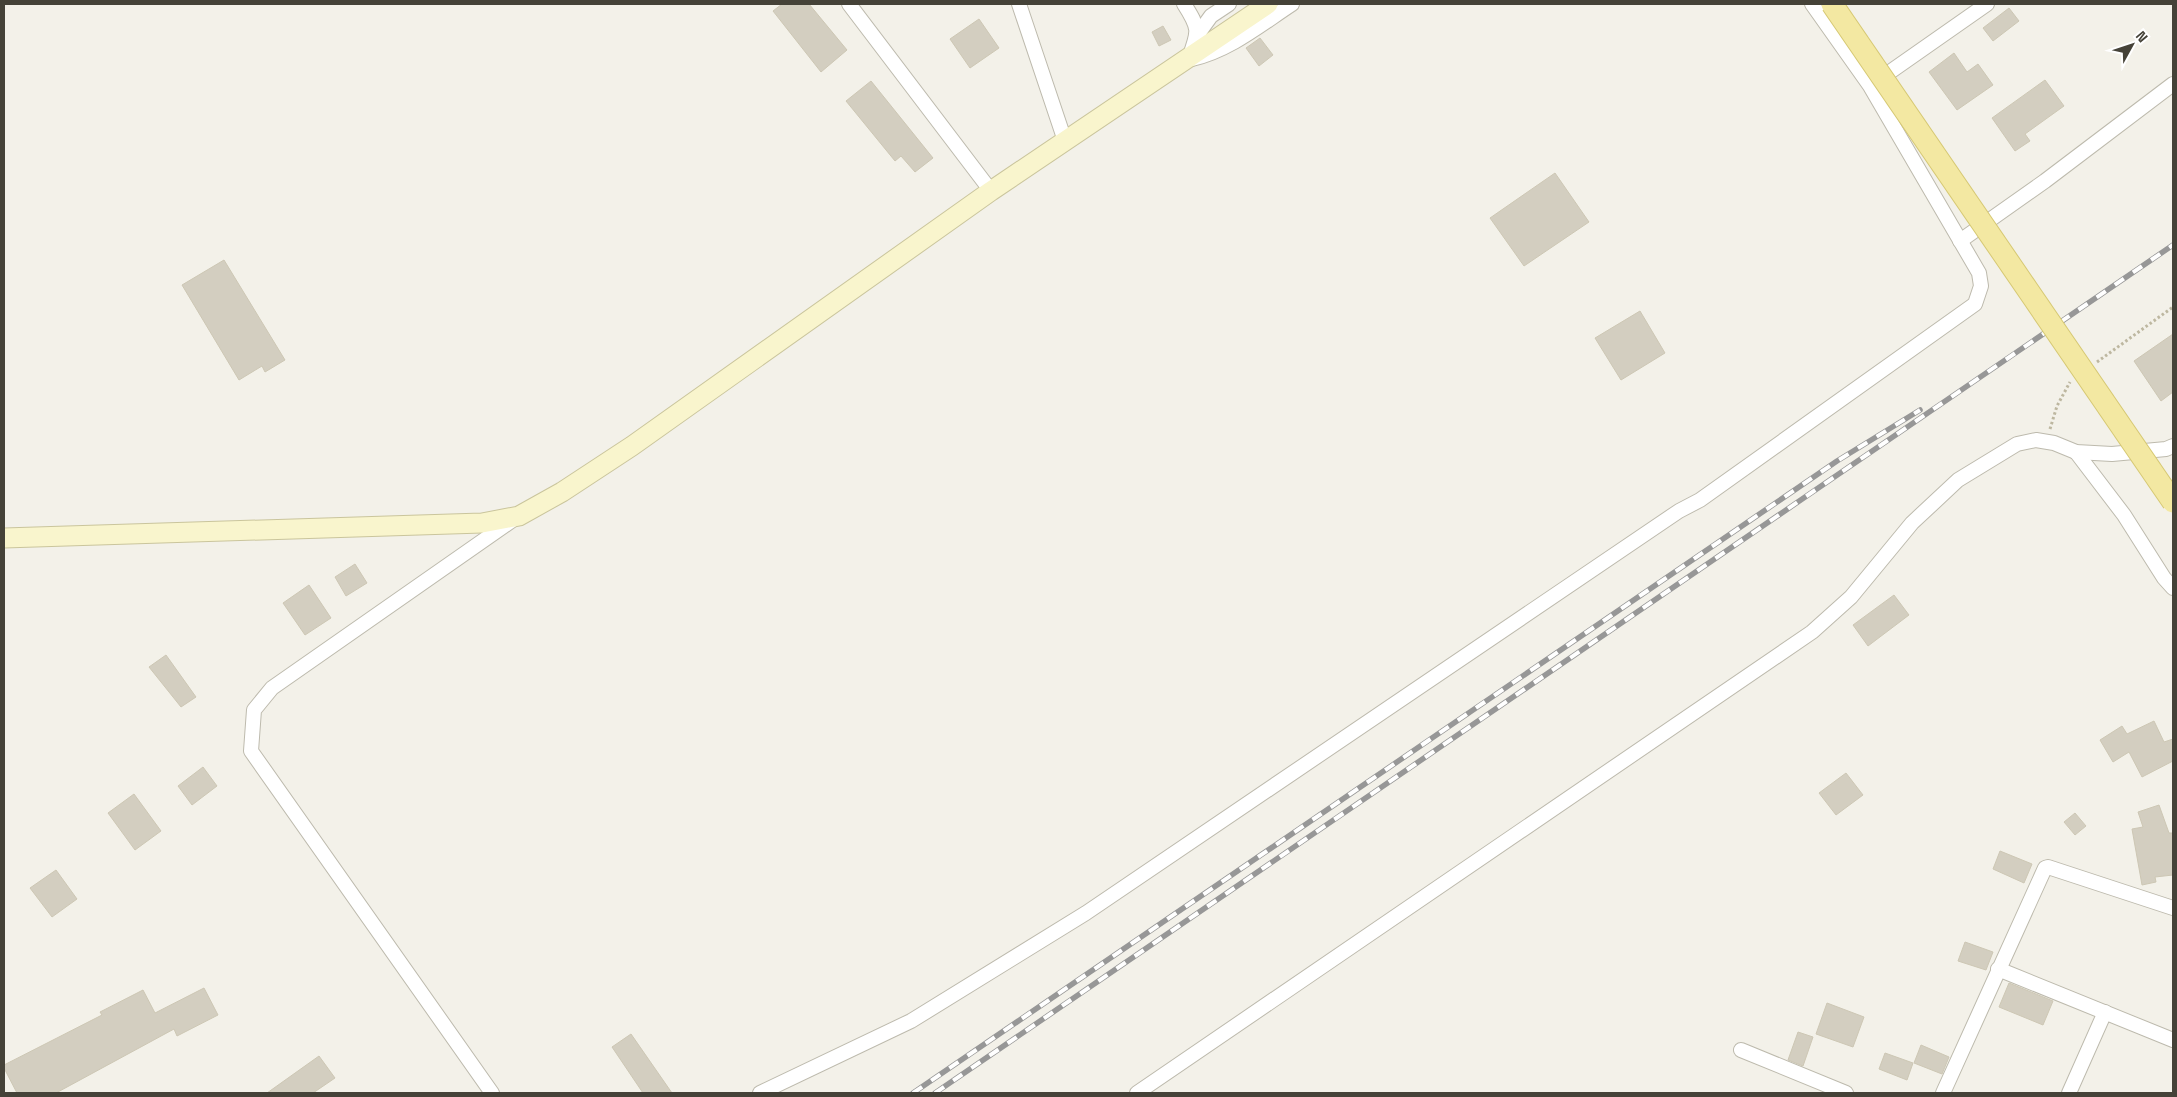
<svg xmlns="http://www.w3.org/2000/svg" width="2177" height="1097" viewBox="0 0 2177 1097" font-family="'Space Grotesk',sans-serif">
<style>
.building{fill:#d3cec0;stroke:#cdc7b4}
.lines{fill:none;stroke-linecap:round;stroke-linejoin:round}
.minor-casing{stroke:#bdbaad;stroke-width:16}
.secondary-casing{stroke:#cac59c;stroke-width:21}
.path{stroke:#bdb7a0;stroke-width:3;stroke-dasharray:2.5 2.5;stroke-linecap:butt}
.minor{stroke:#fff;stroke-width:14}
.secondary{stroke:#f9f5cd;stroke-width:19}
.rail-casing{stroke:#979797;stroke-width:5.5}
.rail{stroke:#fff;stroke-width:4;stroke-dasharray:11;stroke-linecap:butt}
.primary-bridge-casing{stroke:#d6c873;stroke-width:23;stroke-linecap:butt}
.primary-bridge{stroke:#f3e8a2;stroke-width:21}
</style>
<rect width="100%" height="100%" fill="#f3f1e9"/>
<!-- building -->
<g class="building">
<path d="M782,4H809L847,50L821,72L773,11Z"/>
<path d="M2009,8L2019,21L1993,41L1983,28Z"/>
<path d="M979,19L999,48L970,68L950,39Z"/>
<path d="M1163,26L1171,40L1159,46L1152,32Z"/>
<path d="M1260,38L1273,55L1259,66L1246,48Z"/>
<path d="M1954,53L1967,72L1978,64L1993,85L1957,110L1929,72Z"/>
<path d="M2045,80L2064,106L2025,134L2030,141L2015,151L1992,118Z"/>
<path d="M871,81L933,158L915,172L901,156L895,161L846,101Z"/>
<path d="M1555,173L1589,222L1524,266L1490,218Z"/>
<path d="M224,260L285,360L265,372L262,366L239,380L182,285Z"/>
<path d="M1640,311L1665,353L1621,380L1595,338Z"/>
<path d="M2173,334V392L2161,401L2134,361Z"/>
<path d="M355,564L367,583L346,596L335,577Z"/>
<path d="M309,585L331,618L305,635L283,603Z"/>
<path d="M1894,595L1909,615L1868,646L1853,625Z"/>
<path d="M166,655L196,697L181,707L149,667Z"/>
<path d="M2154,721L2164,742L2173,739V761L2142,777L2129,752L2113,762L2100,740L2122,726L2127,734Z"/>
<path d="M203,767L217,786L192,805L178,786Z"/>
<path d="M1846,773L1863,795L1836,815L1819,793Z"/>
<path d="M134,794L161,831L135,850L108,813Z"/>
<path d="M2159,805L2169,833H2173V875L2155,877L2156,882L2142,885L2132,829L2143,827L2138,812Z"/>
<path d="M2075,813L2086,826L2075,835L2064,822Z"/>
<path d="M2000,851L2032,864L2024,883L1993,869Z"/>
<path d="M56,870L77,899L52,917L30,888Z"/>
<path d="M1965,942L1993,952L1986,970L1958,961Z"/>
<path d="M2009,983L2053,1001L2043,1025L1999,1007Z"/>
<path d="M204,988L218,1015L177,1036L174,1029L56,1093H17L4,1068V1065L102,1015L100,1012L143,990L155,1013Z"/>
<path d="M1827,1003L1864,1017L1853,1047L1816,1034Z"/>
<path d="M1798,1032L1813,1037L1803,1066L1788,1060Z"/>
<path d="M631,1034L672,1093H643L612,1047Z"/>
<path d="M1921,1045L1949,1057L1942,1074L1914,1063Z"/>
<path d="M1885,1053L1913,1063L1907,1080L1879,1069Z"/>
<path d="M319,1056L335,1078L313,1093H267Z"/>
</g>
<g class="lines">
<defs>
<g id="minor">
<path d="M849,4L991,191"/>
<path d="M1019,4L1065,141"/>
<path d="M1184,4C1200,29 1199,31 1189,58"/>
<path d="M1198,34L1211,16L1229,4"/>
<path d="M1192,59C1230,50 1260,25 1292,4"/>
<path d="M1877,81L1987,4"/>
<path d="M1960,241L2045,181L2173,84"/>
<path d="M2076,452L2124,515L2164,578L2173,588"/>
<path d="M1998,969L2173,1040"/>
<path d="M1741,1050L1846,1093"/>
<path d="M492,1093L251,751L254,710L272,688L514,519"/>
<path d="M760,1093L911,1021L1086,913L1679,511L1700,500L1975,304L1981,286L1979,273L1870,86L1812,4"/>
<path d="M1137,1093L1812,632L1851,597L1912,523L1958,480L2017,444L2036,440L2054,443L2076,452L2112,454L2166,449L2173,446"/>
<path d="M1943,1093L2045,868L2048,867L2173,908"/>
<path d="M2069,1093L2105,1012"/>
</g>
<path id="secondary" d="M4,538L482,523L519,516L562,492L632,446L991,191L1268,4"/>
</defs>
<!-- minor casing -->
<use href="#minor" class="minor-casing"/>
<!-- secondary casing -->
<use href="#secondary" class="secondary-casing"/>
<!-- path -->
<g class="path">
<path d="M2097,362L2173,307"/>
<path d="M2050,429L2057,406L2070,382"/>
</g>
<!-- minor -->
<use href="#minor" class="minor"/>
<!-- secondary -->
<use href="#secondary" class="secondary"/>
<defs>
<g id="rail">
<path d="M913,1093L1837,461L1920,410"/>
<path d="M935,1093L2173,245"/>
</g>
</defs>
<!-- rail casing -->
<use href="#rail" class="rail-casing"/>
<!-- rail -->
<use href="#rail" class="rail"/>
<defs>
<path id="primary-bridge" d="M1832,4L2173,502"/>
</defs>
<!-- primary-bridge casing -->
<use href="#primary-bridge" class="primary-bridge-casing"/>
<!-- primary-bridge -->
<use href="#primary-bridge" class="primary-bridge"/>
</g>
<!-- border -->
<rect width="2177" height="1097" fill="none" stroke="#454238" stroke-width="10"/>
<!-- north arrow -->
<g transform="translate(2132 45) rotate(50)" stroke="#ffffff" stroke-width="4" paint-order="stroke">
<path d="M0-4L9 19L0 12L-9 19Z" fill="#454238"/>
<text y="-8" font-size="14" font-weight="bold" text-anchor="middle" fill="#454238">N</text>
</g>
</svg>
